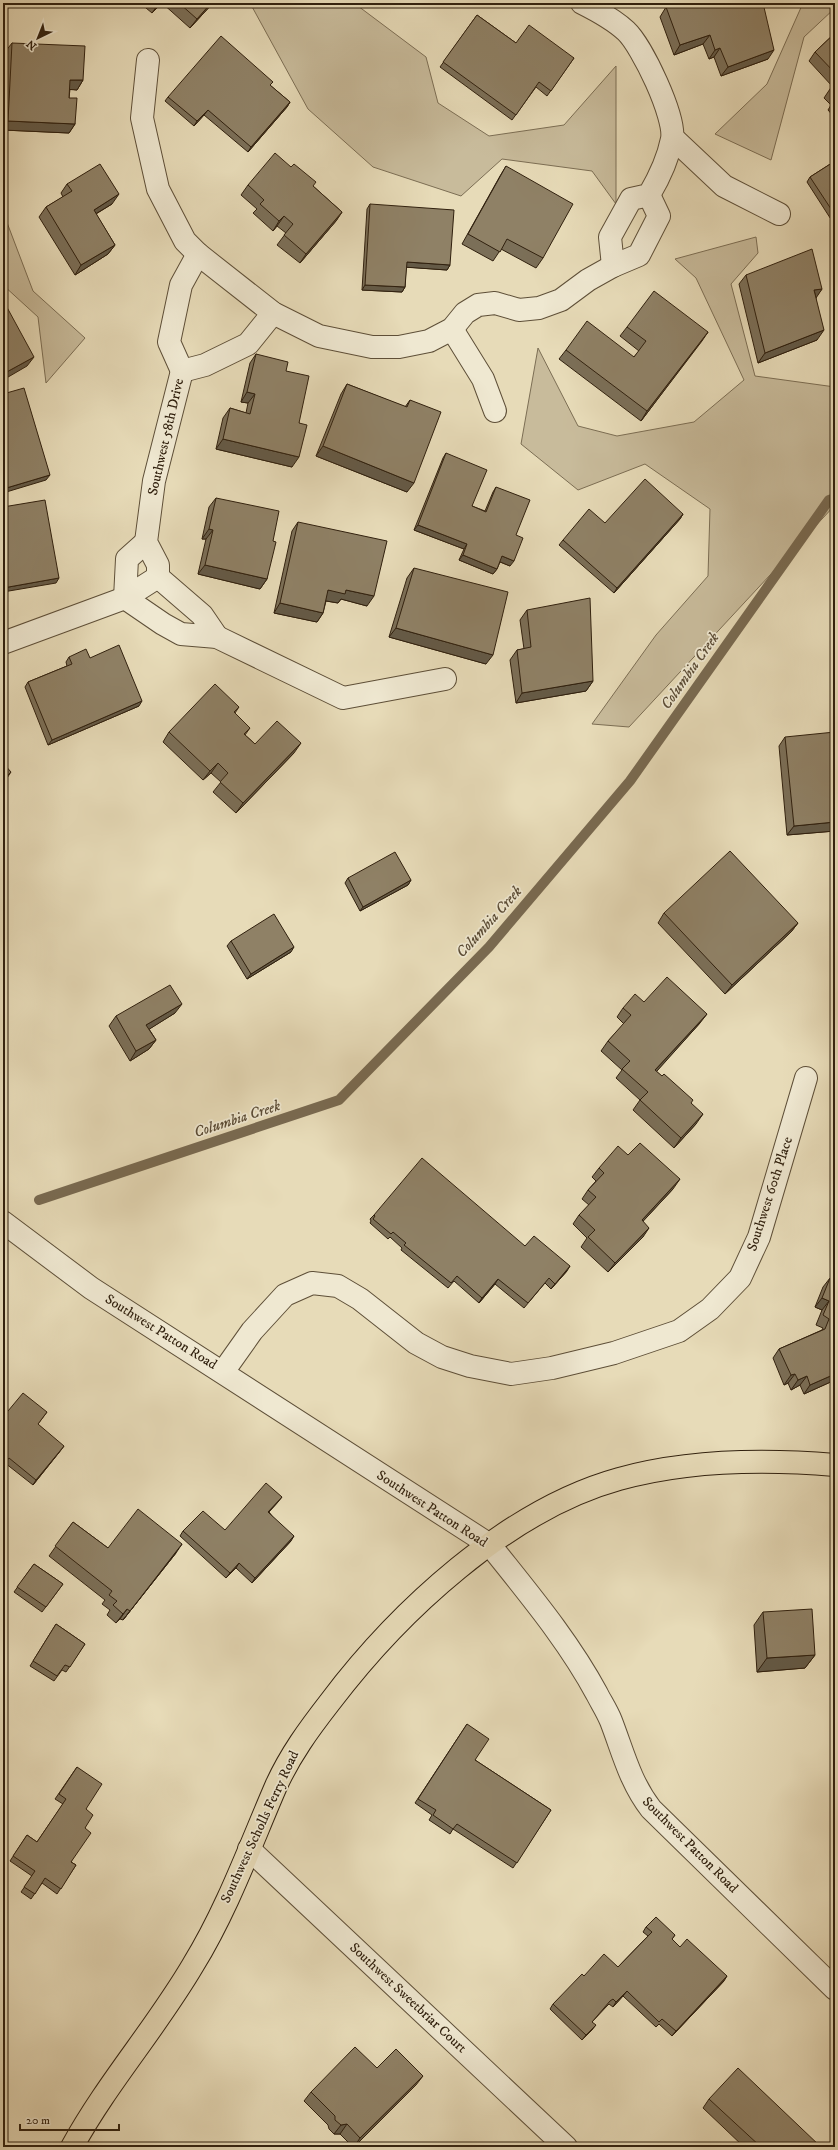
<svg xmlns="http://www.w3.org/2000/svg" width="838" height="2150" viewBox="0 0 838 2150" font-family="'IM FELL DW Pica',serif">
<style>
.green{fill:#c8bb9b;stroke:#7c6e54}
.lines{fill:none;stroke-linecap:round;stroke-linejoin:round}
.stream{stroke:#796a51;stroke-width:10}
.minor-casing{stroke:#5e4f38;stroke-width:24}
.tertiary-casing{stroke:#5e4f38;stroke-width:24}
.primary-casing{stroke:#30200e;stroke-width:24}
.minor{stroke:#efe8d1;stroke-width:22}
.tertiary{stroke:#efe8d1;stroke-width:22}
.primary{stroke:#e7dbb8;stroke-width:22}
.wall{fill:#7b6f58;stroke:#30200e}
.shaded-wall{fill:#645a47;stroke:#30200e}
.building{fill:#8f8166;stroke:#30200e}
.labels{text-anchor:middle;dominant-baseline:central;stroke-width:3.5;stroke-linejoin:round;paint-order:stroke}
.street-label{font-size:14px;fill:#30200e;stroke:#efe8d1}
.water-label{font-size:15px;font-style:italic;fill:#5a4b35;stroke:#efe8d1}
</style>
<rect width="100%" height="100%" fill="#e7dbb8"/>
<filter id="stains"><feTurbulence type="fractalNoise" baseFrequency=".005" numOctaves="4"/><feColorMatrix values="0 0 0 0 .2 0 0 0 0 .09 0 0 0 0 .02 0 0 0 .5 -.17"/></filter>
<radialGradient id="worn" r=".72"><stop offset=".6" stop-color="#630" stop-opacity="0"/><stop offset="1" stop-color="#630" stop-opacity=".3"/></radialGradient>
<!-- green -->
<g class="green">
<path d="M3,3H21L10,6L3,14Z"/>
<path d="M250,3H354L426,57L438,103L489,136L564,125L616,66V204L592,171L502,159L461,196L373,167L308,109Z"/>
<path d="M803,3H835V8L804,37L771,160L715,134L767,84Z"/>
<path d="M3,212L33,291L85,338L46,383L38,317L3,285Z"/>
<path d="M756,237L758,253L731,284L755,376L835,387V505L629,727L592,724L656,635L708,576L710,509L645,464L578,490L521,444L538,348L578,426L617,436L694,422L744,380L696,278L675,259Z"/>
</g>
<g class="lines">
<!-- stream -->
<path class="stream" d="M39,1200L339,1100L489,947L630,781L829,500L835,498"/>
<defs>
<g id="minor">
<path d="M582,3C598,11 613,19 626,31C642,46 676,117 672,139C668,159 659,178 649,195L631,199L610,237L613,266"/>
<path d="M148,60L142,118L158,189L185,241L198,254L273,313L319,336L372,347H399L429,341L452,329L465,313L478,305L495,303L519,310L539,308L561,300L588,280L613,266L639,255L659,216L649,195"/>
<path d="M673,138L724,186L779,214"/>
<path d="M452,329L483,379L495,411"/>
<path d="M182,371L169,342L181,285L198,254"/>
<path d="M182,371L205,365L248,344L273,313"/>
<path d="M158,577L202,615L217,637"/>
<path d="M125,598L163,624L181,634L217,637L343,698L445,679"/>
<path d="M125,598L127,559L146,542"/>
<path d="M3,643L125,598L158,577V565L146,542L154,481L182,371"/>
<path d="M223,1372L252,1331L285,1295L312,1283L338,1286L360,1299L416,1343L442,1357L470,1366L511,1374L552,1368L614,1353L679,1331L710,1309L740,1278L759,1237L806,1078"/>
<path d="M490,1545C528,1593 568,1640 597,1694C601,1702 607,1711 611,1721C623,1752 630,1782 651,1809L835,1989"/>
<path d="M249,1849L566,2147"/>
</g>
<path id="tertiary" d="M3,1222L91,1288L490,1545"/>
<path id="primary" d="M72,2147C107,2083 156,2028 193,1965C227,1910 250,1846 276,1786C290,1755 309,1729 330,1702C398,1612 507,1510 619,1479C687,1460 764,1459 835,1465"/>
</defs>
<!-- minor casing -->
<use href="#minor" class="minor-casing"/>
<!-- tertiary casing -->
<use href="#tertiary" class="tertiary-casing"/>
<!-- primary casing -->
<use href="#primary" class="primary-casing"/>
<!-- minor -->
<use href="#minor" class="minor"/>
<!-- tertiary -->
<use href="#tertiary" class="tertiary"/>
<!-- primary -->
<use href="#primary" class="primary"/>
</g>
<!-- wall -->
<g class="wall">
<path d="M140,3H162L152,13Z"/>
<path d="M162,3H213L190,28Z"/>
<path d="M666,7L768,59L721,76L714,57L709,59L703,44L674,55L660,17Z"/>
<path d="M477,15L516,43L574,58L547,96L536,87L512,120L440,67Z"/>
<path d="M835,33V118L828,110L831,105L824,98L832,86L809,61L815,52Z"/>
<path d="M12,43L83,80L77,90L70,89L69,98L75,124L69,133L3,130V94L5,52Z"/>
<path d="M271,86L290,102L287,107L248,152L204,115L194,126L165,101L168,97Z"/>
<path d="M835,161V223L834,224L807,182L810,177Z"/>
<path d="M506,166L543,258L536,268L501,249L493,261L462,244L500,176Z"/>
<path d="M67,184L112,204L96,214L115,245L108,254L75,275L39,217L46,207L63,197L61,193Z"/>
<path d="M248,185L313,186L342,212L336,221L300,263L277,245L286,233L277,226L273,231L253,213L257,209L241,195Z"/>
<path d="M370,204L450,265L447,270L406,267L405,287L402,292L362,290L367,209Z"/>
<path d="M746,275L822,289L816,297L817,340L758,363L739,284Z"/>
<path d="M627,327L708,332L641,421L559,359L566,350L634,357L639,351L620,336Z"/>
<path d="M256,354L286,371L299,423L292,467L216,449L223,418L230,408L246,413L248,403L241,402L250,363Z"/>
<path d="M347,384L405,407L410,400L407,492L316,456L341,394Z"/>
<path d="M446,453L472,506L485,511L493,492L496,487L510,566L500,562L497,569L493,574L459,560L464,549L414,530L443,458Z"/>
<path d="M216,498L273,541L267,579L260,589L198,574L206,539H202L209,507Z"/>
<path d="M683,514L680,519L614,593L559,545L563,540Z"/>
<path d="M298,522L367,606L341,599L338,603L326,601L323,613L317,622L274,613L292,531Z"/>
<path d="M414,568L486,664L389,637L407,578Z"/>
<path d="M527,610L593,681L586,691L516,703L510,660L517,650L524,649L520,620Z"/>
<path d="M69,657L139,706L48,745L25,687L28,682L67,666L66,662Z"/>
<path d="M239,707L235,713L250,728L245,735L255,744L294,753L236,813L213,792L221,782L211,773L203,780L163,742L169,732Z"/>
<path d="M785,737L835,831L787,835L779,746Z"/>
<path d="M348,878L411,880L408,885L360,911L345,883Z"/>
<path d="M664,913L798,923L791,932L725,994L658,923Z"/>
<path d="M231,941L291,952L247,979L227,946Z"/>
<path d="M644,1002L700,1023L656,1071L691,1104L696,1124L674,1148L633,1110L640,1100L616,1078L622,1070L601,1051L608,1041L624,1024L617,1017L623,1008Z"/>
<path d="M175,1013L149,1029L156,1040L149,1049L130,1061L109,1026L116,1016Z"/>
<path d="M628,1155L673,1189L643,1221V1237L608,1272L581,1247L587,1238L573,1224L579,1215L589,1205L582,1199L588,1190L596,1181L592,1177L599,1168Z"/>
<path d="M374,1215L525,1246L567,1271L551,1289L545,1283L524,1308L495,1284L479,1303L454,1281L448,1288L401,1250L402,1248L390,1237L388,1239L370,1223L371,1221L370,1219Z"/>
<path d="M835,1275V1380L804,1394L800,1385L791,1390L788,1383L784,1385L773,1358L779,1349L822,1330L823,1328L816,1325L822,1310L815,1307L823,1287L830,1278L833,1280Z"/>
<path d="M47,1412L38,1424L61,1450L33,1485L5,1463L3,1466V1417Z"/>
<path d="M278,1502L269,1512L291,1541L252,1583L236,1568L226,1578L180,1536L183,1531L225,1530Z"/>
<path d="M73,1522L108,1548L176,1553L123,1620L120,1619L116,1623L107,1615L110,1610L102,1604L105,1600L49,1556Z"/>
<path d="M34,1564L63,1584L42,1612L14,1592Z"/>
<path d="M763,1612L815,1655L805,1668L757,1672L754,1625Z"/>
<path d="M56,1624L85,1644L66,1672L62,1670L54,1681L30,1666Z"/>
<path d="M467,1724L475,1760L551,1810L513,1868L453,1829L450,1834L429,1820L432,1815L415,1803Z"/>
<path d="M77,1767L86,1809L85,1828L71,1862L76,1865L57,1894L42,1883L31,1899L21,1892L32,1876L10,1861L27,1835L37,1842L63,1804L55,1799Z"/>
<path d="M646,1927L675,1935L672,1939L680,1947L724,1981L672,2036L659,2024L656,2027L623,1996L613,2007L609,2004L607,2006L592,2022V2030L582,2040L550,2009L553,2004L584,1976L618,1967L648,1936L643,1932Z"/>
<path d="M377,2068L416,2085L354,2147H353L340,2134H334L329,2129L328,2125L304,2101L311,2092Z"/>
<path d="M709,2099L821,2147H744L703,2108Z"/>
</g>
<!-- shaded-wall -->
<g class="shaded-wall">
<path d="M159,3H162L152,13Z"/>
<path d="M211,3H213L190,28L197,19Z"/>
<path d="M710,35L703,44L674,55L680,45Z"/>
<path d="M720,48L714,57L709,59L715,50Z"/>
<path d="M774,50L768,59L721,76L728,67Z"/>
<path d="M70,80H83L77,90L63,89Z"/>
<path d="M290,102L287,107L248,152L251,147Z"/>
<path d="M208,110L204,115L194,126L197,121Z"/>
<path d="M8,121L75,124L69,133L3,130V128Z"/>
<path d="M119,194L112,204L87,219L94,210Z"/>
<path d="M342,212L336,221L300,263L306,254Z"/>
<path d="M284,216L277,226L273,231L279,221Z"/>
<path d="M115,245L108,254L75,275L81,265Z"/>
<path d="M407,262L450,265L447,270L403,267Z"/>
<path d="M365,285L405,287L402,292L362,290Z"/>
<path d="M822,289L816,298L814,290Z"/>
<path d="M824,330L817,340L758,363L765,353Z"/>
<path d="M708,332L702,341L641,421L647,411Z"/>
<path d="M34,357L27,366L3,380V374Z"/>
<path d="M247,392L255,394L248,403L241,402Z"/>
<path d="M223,439L299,457L292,467L216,449Z"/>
<path d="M323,446L414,483L407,492L316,456Z"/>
<path d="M50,475L46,480L3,493V489Z"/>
<path d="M683,514L680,519L614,593L617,588Z"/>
<path d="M418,525L467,544L464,549L414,530Z"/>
<path d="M209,529L213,530L206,539H202Z"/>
<path d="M463,555L497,569L493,574L459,560Z"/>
<path d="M502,556L514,561L510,566L498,561Z"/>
<path d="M205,565L267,579L260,589L198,574Z"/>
<path d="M59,578L56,583L3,592V588Z"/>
<path d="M328,590H346L374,596L367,606L341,599L338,603L321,600Z"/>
<path d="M280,603L323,613L317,622L274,613Z"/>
<path d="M396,628L493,655L486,664L389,637Z"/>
<path d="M593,681L586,691L516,703L522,693Z"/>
<path d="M142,701L139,706L48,745L52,740Z"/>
<path d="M301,743L294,753L236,813L243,803Z"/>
<path d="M218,763L211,773L203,780L210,771Z"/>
<path d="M11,772L5,781L3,783V780Z"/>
<path d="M835,822V831L787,835L794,826Z"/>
<path d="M411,880L408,885L360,911L363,907Z"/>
<path d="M798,923L791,932L725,994L732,985Z"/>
<path d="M294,947L291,952L247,979L251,974Z"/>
<path d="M182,1004L175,1013L140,1035L146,1025Z"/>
<path d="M707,1014L700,1023L649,1080L655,1070Z"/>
<path d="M156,1040L149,1049L130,1061L136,1051Z"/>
<path d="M703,1114L696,1124L674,1148L681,1138Z"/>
<path d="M680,1179L673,1189L635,1230L642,1220Z"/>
<path d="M649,1228L643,1237L608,1272L615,1263Z"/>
<path d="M570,1266L567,1271L551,1289L555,1284Z"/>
<path d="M498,1279L495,1284L479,1303L482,1298Z"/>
<path d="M822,1298L829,1301L822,1310L815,1307Z"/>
<path d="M795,1374L788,1383L784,1385L791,1375Z"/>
<path d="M835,1374V1380L804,1394L810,1385Z"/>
<path d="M807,1376L800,1385L791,1390L798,1380Z"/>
<path d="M64,1446L61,1450L33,1485L36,1480Z"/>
<path d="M282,1497L278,1502L264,1517L268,1512Z"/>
<path d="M294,1536L291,1541L252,1583L255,1578Z"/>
<path d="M182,1544L176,1553L123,1620L130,1611Z"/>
<path d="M239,1563L236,1568L226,1578L230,1573Z"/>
<path d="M127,1609L120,1619L116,1623L123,1614Z"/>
<path d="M815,1655L805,1668L757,1672L767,1658Z"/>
<path d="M727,1976L724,1981L672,2036L676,2031Z"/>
<path d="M627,1991L623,1996L613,2007L616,2002Z"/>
<path d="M596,2025L592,2030L582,2040L586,2035Z"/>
<path d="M423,2076L416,2085L354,2147L360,2138Z"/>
<path d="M347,2124L340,2134H334L341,2125Z"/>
</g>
<!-- building -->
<g class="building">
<path d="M179,3H211L197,19Z"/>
<path d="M678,3H763L774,50L728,67L720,48L715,50L710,35L680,45L666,7Z"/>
<path d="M477,15L516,43L529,25L574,58L551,91L539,82L516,115L443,62Z"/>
<path d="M835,33V73L815,52Z"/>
<path d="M221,36L273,82L270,85L290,102L251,147L208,110L197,121L168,97Z"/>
<path d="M12,43L85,46L83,80H70L69,98H77L75,124L8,121Z"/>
<path d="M835,84V93L830,88Z"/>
<path d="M275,153L291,167L294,164L316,182L313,186L342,212L306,254L284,235L293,224L284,216L279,221L260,204L264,200L248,185Z"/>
<path d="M835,161V215L810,177Z"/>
<path d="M100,164L119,194L94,210L115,245L81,265L46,207L72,191L67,184Z"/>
<path d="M506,166L573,204L543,258L507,239L500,252L468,234Z"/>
<path d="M370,204L454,210L450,265L407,262L405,287L365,285Z"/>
<path d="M812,249L822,289L814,290L824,330L765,353L746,275Z"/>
<path d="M654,291L708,332L647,411L566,350L587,321L634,357L646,341L627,327Z"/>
<path d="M3,300L34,357L3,374Z"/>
<path d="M256,354L288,362L286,371L309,376L299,423L307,425L299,457L223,439L230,408L250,414L255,394L247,392Z"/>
<path d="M347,384L407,407L410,400L441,412L414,483L323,446Z"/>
<path d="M24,388L50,475L3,489V394Z"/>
<path d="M446,453L487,470L472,506L486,512L496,487L530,500L516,535L523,538L514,561L502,556L497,569L463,555L467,544L418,525Z"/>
<path d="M645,479L683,514L617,588L563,540L589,509L605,523Z"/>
<path d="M216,498L279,511L273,541L276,542L267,579L205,565L213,530L209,529Z"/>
<path d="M45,500L59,578L3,588V507Z"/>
<path d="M298,522L387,541L374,596L346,590L345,594L328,590L323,613L280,603Z"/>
<path d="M414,568L508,592L493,655L396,628Z"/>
<path d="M590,598L593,681L522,693L517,650L531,647L527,610Z"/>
<path d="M119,645L142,701L52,740L28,682L72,664L69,657L86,649L90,658Z"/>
<path d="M215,684L239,707L234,712L250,728L244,734L255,744L277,721L301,743L243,803L220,782L228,773L218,763L210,771L169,732Z"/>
<path d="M835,732V822L794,826L785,737Z"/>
<path d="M3,763L11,772L3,780Z"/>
<path d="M730,851L798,923L732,985L664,913Z"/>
<path d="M395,852L411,880L363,907L348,878Z"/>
<path d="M274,914L294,947L251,974L231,941Z"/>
<path d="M667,977L707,1014L655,1070L662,1076L664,1074L693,1100L691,1103L703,1114L681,1138L640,1100L648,1092L622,1069L630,1061L608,1041L631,1015L623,1008L635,994L644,1002Z"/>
<path d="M170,985L182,1004L146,1025L156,1040L136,1051L116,1016Z"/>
<path d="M640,1143L680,1179L642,1220L649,1228L615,1263L588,1237L595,1230L579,1215L596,1197L588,1190L604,1173L599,1168L618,1146L628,1155Z"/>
<path d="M422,1158L525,1246L534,1236L570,1266L555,1284L549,1278L528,1303L498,1279L482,1298L457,1276L451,1283L404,1245L406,1243L393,1232L391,1234L373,1219L375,1216L374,1215Z"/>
<path d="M830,1278L835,1280V1374L810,1385L807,1376L798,1380L795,1374L791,1375L779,1349L825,1329L829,1319L823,1315L829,1301L822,1298Z"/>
<path d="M23,1393L47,1412L38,1424L64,1446L36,1480L9,1458L3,1465V1417Z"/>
<path d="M266,1483L282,1497L268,1512L294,1536L255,1578L239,1563L230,1573L183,1531L203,1511L225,1530Z"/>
<path d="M138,1509L182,1544L130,1611L127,1609L123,1614L113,1605L117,1601L109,1595L112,1591L55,1546L73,1522L108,1548Z"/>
<path d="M34,1564L63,1584L46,1607L17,1587Z"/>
<path d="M812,1609L815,1655L767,1658L763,1612Z"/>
<path d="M56,1624L85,1644L70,1667L65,1665L57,1676L33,1661Z"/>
<path d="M467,1724L489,1739L475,1760L551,1810L517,1863L457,1824L453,1829L433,1815L436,1810L418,1799Z"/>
<path d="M77,1767L102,1784L86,1809L93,1815L85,1828L91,1833L71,1862L76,1865L61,1889L45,1878L35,1894L24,1887L35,1871L13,1856L27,1835L37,1842L66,1799L59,1794Z"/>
<path d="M656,1917L675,1935L672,1939L680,1947L687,1939L727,1976L676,2031L662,2019L659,2022L627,1991L616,2002L613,1999L610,2001L592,2022L596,2025L586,2035L553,2004L582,1974L584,1976L604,1954L618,1967L652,1932L646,1927Z"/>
<path d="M355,2047L377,2068L396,2049L423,2076L360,2138L347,2124L341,2125L335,2120V2116L311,2092Z"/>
<path d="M738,2068L821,2147H761L709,2099Z"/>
</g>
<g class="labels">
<!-- street labels -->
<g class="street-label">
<text transform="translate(166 437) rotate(-77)">Southwest 58th Drive</text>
<text transform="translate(770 1194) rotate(-72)">Southwest 60th Place</text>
<text transform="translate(161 1332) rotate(32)">Southwest Patton Road</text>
<text transform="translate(432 1509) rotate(33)">Southwest Patton Road</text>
<text transform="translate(260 1827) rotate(-65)">Southwest Scholls Ferry Road</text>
<text transform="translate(690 1845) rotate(45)">Southwest Patton Road</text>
<text transform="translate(408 1998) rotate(43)">Southwest Sweetbriar Court</text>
</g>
<!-- water labels -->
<g class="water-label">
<text transform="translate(690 671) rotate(-55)">Columbia Creek</text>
<text transform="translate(489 922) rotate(-48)">Columbia Creek</text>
<text transform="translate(237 1119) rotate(-18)">Columbia Creek</text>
</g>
</g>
<!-- margin -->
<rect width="838" height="2150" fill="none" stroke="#e7dbb8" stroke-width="16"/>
<rect x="4" y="4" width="830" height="2142" fill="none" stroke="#30200e" stroke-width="2"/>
<rect x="8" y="8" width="822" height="2134" fill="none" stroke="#30200e"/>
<!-- north arrow -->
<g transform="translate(38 38) rotate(223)" stroke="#efe8d1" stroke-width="3" paint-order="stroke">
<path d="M0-3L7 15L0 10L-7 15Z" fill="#30200e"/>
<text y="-6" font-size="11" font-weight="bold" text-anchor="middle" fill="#30200e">N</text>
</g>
<!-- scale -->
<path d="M20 2124v6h99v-6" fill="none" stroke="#30200e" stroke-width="2"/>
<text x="26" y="2124" font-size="12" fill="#30200e" stroke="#efe8d1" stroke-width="3" paint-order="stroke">20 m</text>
<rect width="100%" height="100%" filter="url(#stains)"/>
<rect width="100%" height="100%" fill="url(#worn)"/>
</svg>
